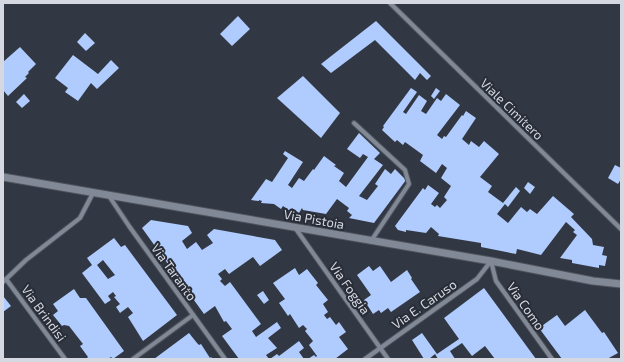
<svg xmlns="http://www.w3.org/2000/svg" width="624" height="362" viewBox="0 0 624 362" font-family="'Exo 2',sans-serif">
<style>
.building{fill:#b0cbfe;fill-rule:evenodd}
.lines{fill:none;stroke-linecap:round;stroke-linejoin:round}
.minor-casing{stroke:#4e535c;stroke-width:6}
.tertiary-casing{stroke:#4e535c;stroke-width:9}
.minor{stroke:#828996;stroke-width:4}
.tertiary{stroke:#828996;stroke-width:7}
.labels{text-anchor:middle;dominant-baseline:central;stroke-width:4;stroke-linejoin:round;paint-order:stroke}
.street-label{font-size:13px;fill:#d5d8e0;stroke:#282d38}
</style>
<rect width="100%" height="100%" fill="#313843"/>
<!-- building -->
<g class="building">
<path d="M238,16L250,29L232,46L220,34Z"/>
<path d="M376,21L431,76L427,80L420,73L415,80L375,40L331,73L321,64Z"/>
<path d="M85,33L95,43L86,51L77,42Z"/>
<path d="M20,47L36,64L28,72L29,73L25,77L27,78L8,96L3,90V62Z"/>
<path d="M73,55L98,74L111,60L119,68L97,89L91,83L78,101L65,92L68,88L55,78Z"/>
<path d="M303,76L340,113L321,138L277,98Z"/>
<path d="M411,88L417,92L403,112L406,114L419,95L427,101L421,111L426,114L437,98L441,101L446,94L460,105L437,135L442,139L444,136L446,137L462,115L463,116L466,111L476,118L462,139L469,145L471,141L479,147L484,141L499,154L480,177L492,186L488,192L503,203L516,187L520,191L508,207L505,204L497,214L508,223L521,207L527,212L530,209L537,214L553,196L574,214L571,217L592,239L593,245L604,247L602,255L607,256L605,266L599,265V268L572,263V260L560,258L577,235L573,232L575,230L566,222L541,255L517,249L516,254L481,247V243L438,236L439,234L431,227L426,233L406,230V232L398,230L395,226L423,188L425,190L428,185L439,193L431,204L435,207L437,205L440,208L447,200L444,197L451,186L441,178L447,168L442,164L436,173L420,161L423,155L405,142L403,145L397,140L395,142L382,130L384,127L383,126Z"/>
<path d="M436,88L440,91L434,99L431,96Z"/>
<path d="M24,94L30,101L22,108L16,102Z"/>
<path d="M359,133L380,153L374,159L383,165L359,196L367,200L378,186L375,184L385,169L391,174L395,169L406,180L374,223L349,218L352,215L347,211L349,208L337,199L326,214L303,210L302,208L299,213L292,208L290,211L283,206L281,209L274,204L261,203L262,201L259,200V201L251,200L266,179L272,182L288,158L283,154L285,151L303,162L288,185L292,188L299,178L304,181L313,169L314,170L324,156L336,165L334,166L344,173L339,181L346,187L368,157L363,154L360,158L347,149Z"/>
<path d="M615,165L621,168V179L618,184L608,178Z"/>
<path d="M528,182L535,187L530,194L524,188Z"/>
<path d="M151,220L188,226L192,233L182,241L187,249L196,242L202,250L213,243L207,235L214,229L275,240L282,250L260,266L253,257L229,274L225,269L218,274L222,279L220,281L225,286L230,282L261,324L252,331L256,337L277,322L281,328L268,338L277,348L266,355L269,359H239L222,336L232,329L226,321L224,322L215,306L204,314L142,228Z"/>
<path d="M114,238L121,247L125,245L177,315L143,341L128,317L133,313L128,307L120,313L116,307L120,304L114,297L116,296L113,292L108,296L111,300L105,304L82,273L92,265L87,258ZM103,260L115,275L108,279L97,265Z"/>
<path d="M369,266L373,271L380,266L391,282L407,270L412,278L411,279L420,292L391,312L388,308L381,313L379,310L373,314L364,300L371,295L357,275Z"/>
<path d="M295,268L299,275L307,269L318,283L316,285L328,300L323,304L328,312L324,315L327,319L330,317L336,325L339,322L346,332L339,337L348,349L335,359H308L314,355L316,357L317,356L309,345L313,341L305,331L307,329L303,325L299,328L290,314L288,316L279,303L285,299L273,283Z"/>
<path d="M484,288L536,359H495L485,346L472,356L462,343L450,351L455,359H438L435,354L429,359H424L412,340L422,333L437,354L459,339L444,318Z"/>
<path d="M74,289L80,298H86L124,351L113,359L111,357L108,359H86L88,357L80,346L83,344L69,326L64,325L62,326L53,315L58,311L53,304Z"/>
<path d="M263,291L269,300L264,304L257,295Z"/>
<path d="M3,296L11,306L3,312Z"/>
<path d="M585,310L602,333L604,332L618,353L607,359H562L539,328L557,315L565,326Z"/>
<path d="M189,333L197,343L199,345L201,344L210,358L211,357L213,359H154Z"/>
<path d="M299,341L304,348L299,352L304,359H270L277,354L279,356Z"/>
</g>
<g class="lines">
<defs>
<g id="minor">
<path d="M390,3L621,229"/>
<path d="M354,123L405,170L409,184L371,241"/>
<path d="M109,196L129,226L225,359"/>
<path d="M296,229L388,359"/>
<path d="M491,261L496,281L552,359"/>
<path d="M6,279L65,359"/>
<path d="M3,282L26,260L80,218L93,193"/>
<path d="M133,359L193,315"/>
<path d="M365,359L477,279L491,261"/>
</g>
<path id="tertiary" d="M3,177L491,261L593,281L621,284"/>
</defs>
<!-- minor casing -->
<use href="#minor" class="minor-casing"/>
<!-- tertiary casing -->
<use href="#tertiary" class="tertiary-casing"/>
<!-- minor -->
<use href="#minor" class="minor"/>
<!-- tertiary -->
<use href="#tertiary" class="tertiary"/>
</g>
<g class="labels">
<!-- street labels -->
<g class="street-label">
<text transform="translate(512 109) rotate(44)">Viale Cimitero</text>
<text transform="translate(314 219) rotate(10)">Via Pistoia</text>
<text transform="translate(174 272) rotate(54)">Via Taranto</text>
<text transform="translate(350 288) rotate(55)">Via Foggia</text>
<text transform="translate(424 304) rotate(-35)">Via E. Caruso</text>
<text transform="translate(526 306) rotate(55)">Via Como</text>
<text transform="translate(44 313) rotate(54)">Via Brindisi</text>
</g>
</g>
<!-- border -->
<rect width="624" height="362" fill="none" stroke="#d5d8e0" stroke-width="8"/>
</svg>
